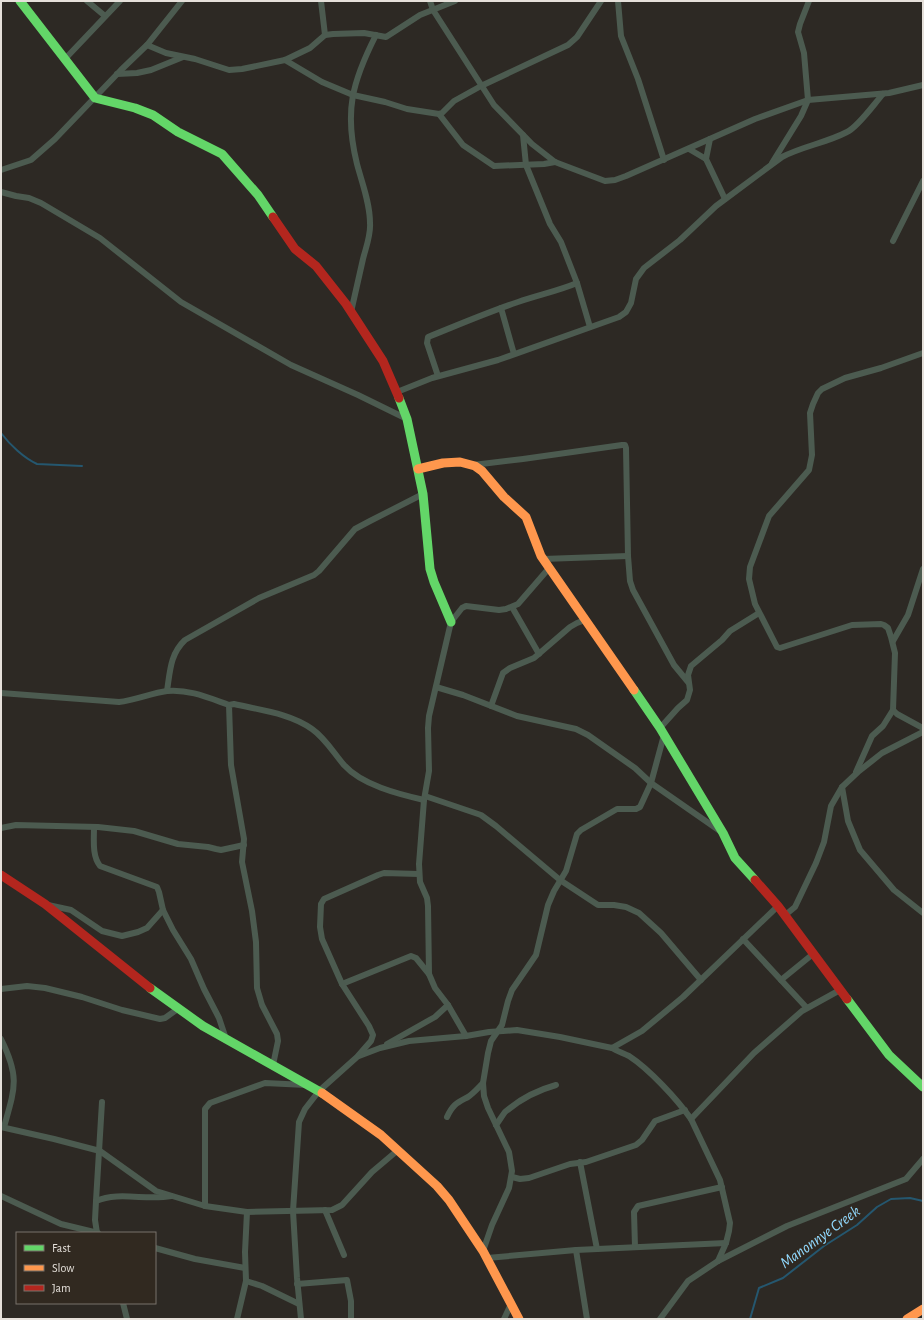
<svg xmlns="http://www.w3.org/2000/svg" width="924" height="1320" viewBox="0 0 924 1320" font-family="'Alegreya Sans',sans-serif">
<style>
.lines{fill:none;stroke-linecap:round;stroke-linejoin:round}
.stream{stroke:#25576f;stroke-width:2}
.street{stroke:#4c5b50;stroke-width:6}
.fast{stroke:#63d668;stroke-width:9}
.slow{stroke:#ff974d;stroke-width:9}
.jam{stroke:#b3261e;stroke-width:9}
.labels{text-anchor:middle;dominant-baseline:central;stroke-width:3;stroke-linejoin:round;paint-order:stroke}
.water-label{font-size:16px;font-style:italic;fill:#90d9ff;stroke:#312920}
</style>
<rect width="100%" height="100%" fill="#2d2924"/>
<g class="lines">
<!-- stream -->
<g class="stream">
<path d="M1,433C10,445 24,458 37,464L82,466"/>
<path d="M750,1319L759,1288L783,1278L824,1246L857,1225L877,1207L891,1199L910,1198L923,1201"/>
</g>
<!-- street -->
<g class="street">
<path d="M87,1L105,16"/>
<path d="M321,1L325,35"/>
<path d="M430,1L433,10L494,105L532,144L555,162L605,181L615,180L626,176L755,119L808,100L889,93L923,85"/>
<path d="M618,1L621,36L638,79L664,160"/>
<path d="M147,45L166,53L195,59L229,70L242,69L285,60L310,48L325,35L333,34L364,33L386,37L420,15L455,1"/>
<path d="M64,60L120,1"/>
<path d="M285,60L322,82L353,95L385,102L407,109L439,114L442,113L454,101L481,86L568,45L577,37L601,1"/>
<path d="M117,74L137,73L151,70L183,57"/>
<path d="M439,114L463,145L494,166L544,164L555,162"/>
<path d="M523,135L526,165L550,224L561,242L577,283L590,327"/>
<path d="M689,149L706,159L725,199"/>
<path d="M706,159L710,139"/>
<path d="M772,163L801,116L808,100L804,53L798,32L800,24L809,1"/>
<path d="M1,170L31,160L55,139L121,70L147,45L182,1"/>
<path d="M1,192L16,196L29,198L41,203L100,238L181,302L291,365L358,395L407,419"/>
<path d="M893,241L923,181"/>
<path d="M501,308L514,354"/>
<path d="M351,312C355,294 359,277 363,259C366,247 371,235 370,223C370,203 362,183 357,164C344,112 352,82 376,35"/>
<path d="M923,353L881,368L845,378L822,389L818,393L813,404L810,413L812,455L809,470L769,516L750,567L749,579L755,604L777,647L780,648L852,625L881,624L884,625L888,628L891,637L895,653L893,710L897,714L923,728"/>
<path d="M438,376L427,343L428,337C458,325 488,312 518,302C538,295 558,291 577,283"/>
<path d="M397,392L432,378L498,360L619,317L626,312L631,303L636,279L644,268L680,240L716,206L782,157C803,146 826,143 847,132C858,127 874,104 883,94"/>
<path d="M473,465L523,459L622,445H625L626,448L628,556L630,581L633,590L674,665L688,682"/>
<path d="M543,559L628,556"/>
<path d="M512,607L539,654"/>
<path d="M893,641L908,615L923,569"/>
<path d="M436,687L463,695L517,716L576,729L588,735L635,768L651,783L720,831"/>
<path d="M167,691C170,672 170,654 185,640L259,598L314,575L319,571L355,529L370,521L423,494"/>
<path d="M1,693L119,702C135,700 152,693 167,691C189,689 209,698 229,705"/>
<path d="M491,706L503,673L510,668L534,658L570,627L577,623L585,620"/>
<path d="M660,728L678,708L687,700L690,690L688,675L691,666L722,640L730,631L759,613"/>
<path d="M856,772L872,736L883,726L893,710"/>
<path d="M842,787L848,821L860,850L894,890L923,913"/>
<path d="M425,796L481,815L496,826L560,880L598,905H614L626,907L639,913L661,933L701,980"/>
<path d="M94,827C94,840 92,856 100,866L157,887L159,892L163,910L173,930L191,959L204,989L219,1018L226,1039"/>
<path d="M1,828L16,825L98,827L134,831L178,844L208,847L216,849L221,850L244,845"/>
<path d="M48,905L71,910L102,931L122,936L138,932L147,928L163,910"/>
<path d="M784,916L795,907L816,863L824,842L831,806L842,787L858,772L882,753L923,732"/>
<path d="M743,939L806,1007"/>
<path d="M781,980L813,954"/>
<path d="M342,984L411,956L416,958L429,974"/>
<path d="M1,989L27,986L45,988L82,997L122,1010L160,1019L165,1018L179,1008"/>
<path d="M466,1036L448,1005L435,988L429,974L428,906L427,898L420,882L419,864L424,800L429,771L428,728L429,716L451,622L462,608L466,606L499,610L506,609L518,604L550,567"/>
<path d="M1,1039C20,1077 15,1088 4,1127"/>
<path d="M387,1044L435,1017L448,1005"/>
<path d="M612,1048C617,1051 623,1053 629,1056C649,1069 677,1099 691,1119L720,1180L730,1223L729,1231L726,1243L718,1261"/>
<path d="M359,1056L380,1048L409,1041L466,1036L489,1032L517,1030L560,1037L612,1048L642,1031L683,997L778,906"/>
<path d="M273,1065L278,1041L277,1034L262,1005L257,988L256,942L252,911L242,862L244,839L231,765L229,705L234,704C259,710 290,713 312,729C325,738 333,752 344,765C362,785 398,794 424,800"/>
<path d="M447,1117C453,1104 457,1103 468,1097C474,1093 478,1088 483,1083"/>
<path d="M691,1119L754,1053L802,1011L840,990"/>
<path d="M496,1125C499,1121 502,1116 505,1112C519,1100 538,1090 556,1085"/>
<path d="M1,1127L54,1139L100,1151L156,1191L205,1206L247,1212L332,1210L342,1205L372,1172L398,1150"/>
<path d="M580,1162L597,1249"/>
<path d="M512,1177L520,1179L529,1178L570,1164L586,1162L636,1145L642,1140L655,1121L685,1110"/>
<path d="M1,1196L61,1224L98,1233"/>
<path d="M96,1201L102,1102"/>
<path d="M205,1206V1109L210,1103L265,1083L306,1085"/>
<path d="M325,1210L344,1255"/>
<path d="M97,1233L95,1220L96,1201C119,1191 147,1201 171,1196"/>
<path d="M635,1247L634,1212L638,1206L722,1187"/>
<path d="M155,1248L195,1259L245,1268"/>
<path d="M576,1250L587,1319"/>
<path d="M483,1251L492,1225L509,1188L512,1171L509,1152L488,1108L484,1096L483,1083L488,1053L491,1041L502,1025L508,1001L512,990L536,955L548,905L554,891L566,871L577,834L581,830L617,809H636L640,807L651,783L664,735"/>
<path d="M487,1258L576,1250L726,1243"/>
<path d="M246,1281L262,1286L299,1304"/>
<path d="M297,1284L347,1280L351,1301V1319"/>
<path d="M123,1303L127,1319"/>
<path d="M237,1319L246,1281L245,1252L247,1212"/>
<path d="M301,1319L297,1278L293,1211L299,1122L305,1109L319,1091L357,1057L371,1041L373,1035L369,1026L342,984L322,939L320,927L321,904L324,899L378,875L384,873L419,874"/>
<path d="M504,1319L511,1304"/>
<path d="M660,1319L688,1281L718,1261L787,1226L906,1179L923,1159"/>
</g>
<!-- fast -->
<g class="fast">
<path d="M20,1L95,98L135,108L153,115L178,132L222,154L258,195L273,217"/>
<path d="M399,398L407,419L423,494L430,569L434,582L451,622"/>
<path d="M634,690L660,728L723,833L735,858L755,880"/>
<path d="M150,988L203,1026L322,1093"/>
<path d="M847,999L889,1055L923,1087"/>
</g>
<!-- slow -->
<g class="slow">
<path d="M418,469L443,463L460,462L475,466L482,471L504,497L526,517L541,556L634,690"/>
<path d="M322,1093L381,1135L437,1186L449,1200L483,1251L519,1319"/>
<path d="M907,1319L923,1309"/>
</g>
<!-- jam -->
<g class="jam">
<path d="M273,217L295,249L316,266L346,304L383,361L399,398"/>
<path d="M1,875L45,904L150,988"/>
<path d="M755,880L778,906L847,999"/>
</g>
</g>
<g class="labels">
<!-- water labels -->
<g class="water-label">
<text transform="translate(820 1237) rotate(-36)">Manonnye Creek</text>
</g>
</g>
<!-- border -->
<rect width="924" height="1320" fill="none" stroke="#e5e0da" stroke-width="4"/>
<!-- legend -->
<rect x="16" y="1232" width="140" height="72" fill="#312920" stroke="#79726a"/>
<rect x="24" y="1245" width="20" height="6" fill="#63d668" stroke="#79726a"/>
<text x="52" y="1252" font-size="12" fill="#e5e0da">Fast</text>
<rect x="24" y="1265" width="20" height="6" fill="#ff974d" stroke="#79726a"/>
<text x="52" y="1272" font-size="12" fill="#e5e0da">Slow</text>
<rect x="24" y="1285" width="20" height="6" fill="#b3261e" stroke="#79726a"/>
<text x="52" y="1292" font-size="12" fill="#e5e0da">Jam</text>
</svg>
